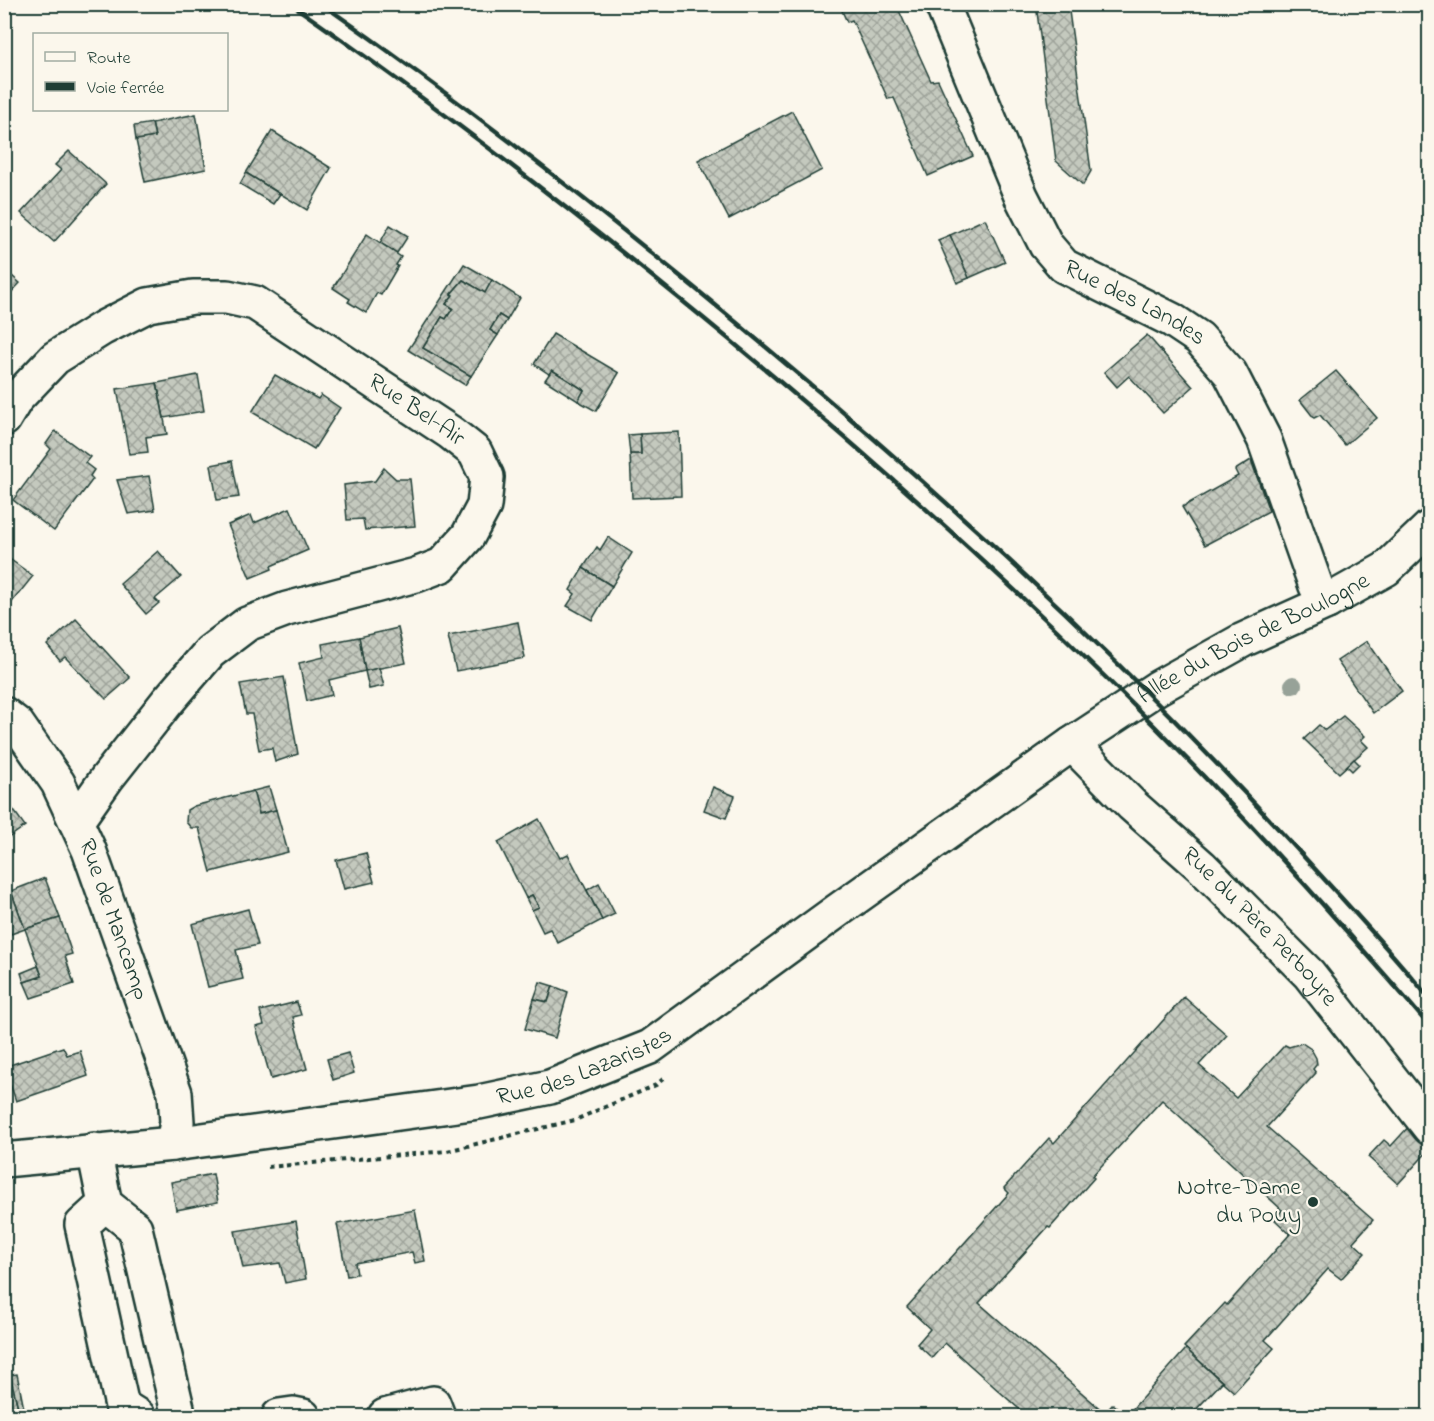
<svg xmlns="http://www.w3.org/2000/svg" width="1434" height="1421" viewBox="0 0 1434 1421" font-family="'Indie Flower',sans-serif">
<style>
.building{fill:url(#building-cross-hatch);stroke:#1f3d34;stroke-width:1.5}
.lines{fill:none;stroke-linecap:round;stroke-linejoin:round}
.minor-casing{stroke:#1f3d34;stroke-width:38}
.path{stroke:#1f3d34;stroke-width:4;stroke-dasharray:4.5 4.5;stroke-linecap:butt}
.minor{stroke:#fbf7ec;stroke-width:33}
.rail{stroke:#1f3d34;stroke-width:4.5}
.tree{fill:#97a298}
.poi-dot{fill:#1f3d34;stroke:#fbf7ec;stroke-width:2}
.labels{text-anchor:middle;dominant-baseline:central;stroke-width:4.5;stroke-linejoin:round;paint-order:stroke}
.street-label{font-size:24px;fill:#1f3d34;stroke:#fbf7ec}
.poi-label{font-size:24px;fill:#1f3d34;stroke:#fbf7ec;text-anchor:end}
</style>
<defs>
<pattern id="building-cross-hatch" width="8" height="8" patternUnits="userSpaceOnUse" patternTransform="scale(1.5)"><rect width="8" height="8" fill="#c4c9be"/><path d="M0 0l8 8M0 8l8-8" fill="none" stroke="#9fa49b"/></pattern>
</defs>
<rect width="100%" height="100%" fill="#fbf7ec"/>
<filter id="ink" filterUnits="userSpaceOnUse"><feTurbulence type="fractalNoise" baseFrequency=".0167" numOctaves="2"/><feDisplacementMap in="SourceGraphic" scale="12" xChannelSelector="R" yChannelSelector="G"/><feConvolveMatrix kernelMatrix="1 2 1 2 8 2 1 2 1" color-interpolation-filters="sRGB"/></filter>
<g filter="url(#ink)">
<!-- building -->
<g class="building">
<path d="M839,4H896L931,81L938,80L973,156L928,176L894,98L888,99L852,20L847,22Z"/>
<path d="M1036,4H1068L1091,171L1083,185L1056,161Z"/>
<path d="M792,111L822,170L729,219L698,160Z"/>
<path d="M196,114L206,169L145,182L136,140L155,137L152,123Z"/>
<path d="M152,123L155,137L136,140L134,126Z"/>
<path d="M272,131L331,168L307,210L246,173Z"/>
<path d="M69,151L106,184L54,242L21,213L61,170L55,165Z"/>
<path d="M246,173L280,194L273,204L240,184Z"/>
<path d="M985,219L1005,262L969,278L950,235Z"/>
<path d="M390,225L408,236L397,253L380,243Z"/>
<path d="M367,234L401,257L396,265L398,266L381,295L377,293L366,313L348,302L350,299L333,288Z"/>
<path d="M950,235L969,278L957,283L938,240Z"/>
<path d="M464,264L492,280L485,293L463,280L451,294L453,295L446,304L453,308L446,319L442,317L423,348L471,376L465,385L408,350Z"/>
<path d="M4,269L20,283L4,300Z"/>
<path d="M463,280L485,293L492,280L520,298L507,320L499,315L490,330L498,335L471,376L423,348L442,317L446,319L453,308L446,304L453,295L451,294Z"/>
<path d="M499,315L507,320L498,335L490,330Z"/>
<path d="M553,334L619,373L596,411L578,401L584,390L552,370L549,374L534,364Z"/>
<path d="M1147,335L1193,387L1163,413L1129,376L1117,387L1104,372Z"/>
<path d="M552,370L584,390L578,401L545,380Z"/>
<path d="M1336,371L1377,418L1345,445L1320,415L1314,418L1300,400Z"/>
<path d="M198,375L204,411L164,418L157,383Z"/>
<path d="M275,375L318,399L321,395L340,408L314,449L252,412Z"/>
<path d="M157,383L167,434L146,437L148,452L129,454L117,389Z"/>
<path d="M55,431L90,457L85,463L94,470L90,476L93,479L54,531L13,500L51,449L46,444Z"/>
<path d="M679,432L681,496L632,498L630,454H641L640,434Z"/>
<path d="M640,434L641,454H630L628,435Z"/>
<path d="M1251,460L1269,511L1205,545L1182,507L1238,476L1235,470Z"/>
<path d="M232,461L239,497L217,500L211,465Z"/>
<path d="M384,468L396,479H410L415,526L365,530L363,519L347,520L344,485L375,481Z"/>
<path d="M149,476L155,510L128,514L117,480Z"/>
<path d="M290,508L308,550L271,566L272,569L250,578L228,525L251,515L254,523Z"/>
<path d="M608,537L632,553L612,586L583,568L597,547L600,550Z"/>
<path d="M158,551L181,577L155,599L159,603L146,614L120,584Z"/>
<path d="M4,555L33,576L4,612Z"/>
<path d="M583,568L612,586L592,620L567,606L575,594L570,590Z"/>
<path d="M76,619L130,678L106,699L65,657L60,661L47,645Z"/>
<path d="M518,622L525,658L456,671L448,636Z"/>
<path d="M398,628L406,663L365,671L359,637Z"/>
<path d="M359,637L365,671L329,680L332,695L307,701L299,663L324,657L322,644Z"/>
<path d="M1367,641L1402,691L1373,713L1337,661Z"/>
<path d="M379,668L384,686L369,689L365,671Z"/>
<path d="M284,677L298,754L275,762L272,748L259,750L252,714H246L240,684Z"/>
<path d="M1343,716L1365,736L1361,740L1368,747L1339,773L1304,739L1319,725L1325,730Z"/>
<path d="M1354,759L1359,764L1352,771L1347,766Z"/>
<path d="M269,787L276,810L259,814L253,791Z"/>
<path d="M713,787L735,796L726,818L704,810Z"/>
<path d="M253,791L259,814L276,810L288,852L211,872L199,828H191L186,822L187,810L194,806Z"/>
<path d="M4,797L25,826L4,841Z"/>
<path d="M539,819L560,858L568,854L602,920L558,943L550,929L543,932L532,910L539,907L532,895L526,898L498,842Z"/>
<path d="M366,853L374,882L344,889L336,860Z"/>
<path d="M45,878L60,918L25,929L11,891Z"/>
<path d="M599,883L615,914L602,920L587,890Z"/>
<path d="M11,891L25,929L11,934L4,916V893Z"/>
<path d="M532,895L539,907L532,910L526,898Z"/>
<path d="M248,909L258,945L236,950L243,979L208,987L192,924Z"/>
<path d="M60,918L72,954L65,956L74,984L31,998L24,982L42,976L25,929Z"/>
<path d="M38,966L42,976L24,982L21,973Z"/>
<path d="M540,982L553,986L548,1002L534,999Z"/>
<path d="M553,986L568,992L555,1038L525,1029L534,999L548,1002Z"/>
<path d="M1184,997L1227,1035L1199,1065L1236,1098L1285,1045L1289,1047L1302,1043L1311,1049L1316,1058L1317,1064L1313,1069L1316,1073L1267,1127L1373,1220L1353,1242L1365,1253L1341,1279L1328,1269L1265,1340L1274,1348L1234,1392L1184,1347L1225,1303L1227,1305L1290,1234L1275,1220L1282,1210L1162,1100L1092,1176L1094,1178L1050,1228L1048,1227L979,1303L1105,1413L1102,1416H1027L945,1343L932,1358L917,1344L930,1329L907,1307L1009,1193L1004,1188L1049,1138L1054,1143Z"/>
<path d="M297,1002L301,1015L293,1017L307,1069L271,1079L256,1027L264,1025L260,1011Z"/>
<path d="M63,1047L67,1055L80,1051L88,1076L16,1101L4,1067Z"/>
<path d="M348,1053L354,1073L333,1080L327,1059Z"/>
<path d="M1411,1124L1430,1142V1149L1398,1184L1368,1157L1384,1140L1391,1146Z"/>
<path d="M213,1174L218,1202L176,1210L171,1182Z"/>
<path d="M415,1210L425,1261L415,1263L412,1252L355,1263L357,1274L347,1276L337,1224Z"/>
<path d="M296,1221L306,1279L285,1283L280,1263L243,1268L235,1231Z"/>
<path d="M1186,1349L1222,1382L1190,1416H1102L1113,1404L1127,1415Z"/>
<path d="M7,1365L10,1375L20,1416H4V1366Z"/>
<path d="M17,1374L25,1414L20,1415L10,1375Z"/>
</g>
<g class="lines">
<defs>
<g id="minor">
<path id="s1" d="M942,4L1021,196L1046,245L1064,266L1172,320L1199,338L1230,373L1264,439L1316,586L1327,602"/>
<path id="s2" d="M4,419L16,399L55,358L103,328L148,305L193,297H227L255,303L451,433L475,452L487,477L484,506L468,536L442,565L416,575L287,609L247,624L210,652L167,702L107,778L76,822"/>
<path id="s3" d="M4,714L17,724L58,783L89,850L175,1093L177,1122L173,1144"/>
<path id="s4" d="M1072,744L1132,805L1201,866L1309,974L1430,1128"/>
<path d="M94,1150L105,1204L135,1228L177,1408L176,1416"/>
<path id="s5" d="M4,1160L173,1144L479,1102L550,1087L650,1047L837,911L1072,744L1157,688L1243,640L1327,602L1386,569L1430,527"/>
<path d="M105,1204L82,1225L122,1406L138,1416"/>
<path d="M279,1416L293,1414L303,1416"/>
<path d="M385,1416L433,1403L438,1416"/>
</g>
</defs>
<!-- minor casing -->
<use href="#minor" class="minor-casing"/>
<!-- path -->
<path class="path" d="M268,1167L447,1151L575,1120L656,1085L663,1079"/>
<!-- minor -->
<use href="#minor" class="minor"/>
<!-- rail -->
<g class="rail">
<path d="M291,4C460,121 622,249 779,381C966,539 1144,706 1308,888C1349,934 1390,979 1430,1027"/>
<path d="M322,4C478,113 628,231 773,353C969,516 1155,691 1325,880C1361,919 1396,958 1430,999"/>
</g>
</g>
<!-- trees -->
<circle class="tree" cx="1293" cy="685" r="9"/>
</g>
<!-- markers -->
<circle class="poi-dot" cx="1313" cy="1202" r="6"/>
<g class="labels">
<!-- street labels -->
<g class="street-label">
<text stroke="none"><textPath href="#s1" startOffset="370">Rue des Landes</textPath></text>
<text stroke="none"><textPath href="#s2" startOffset="489">Rue Bel-Air</textPath></text>
<text stroke="none"><textPath href="#s5" startOffset="1389">Allée du Bois de Boulogne</textPath></text>
<text stroke="none"><textPath href="#s3" startOffset="236">Rue de Mancamp</textPath></text>
<text stroke="none"><textPath href="#s4" startOffset="262">Rue du Père Perboyre</textPath></text>
<text stroke="none"><textPath href="#s5" startOffset="590">Rue des Lazaristes</textPath></text>
</g>
<!-- poi labels -->
<g class="poi-label">
<text x="1301" y="1188">Notre-Dame<tspan x="1301" dy="28">du Pouy</tspan></text>
</g>
</g>
<!-- margin -->
<rect width="1434" height="1421" fill="none" stroke="#fbf7ec" stroke-width="24"/>
<rect x="12" y="12" width="1410" height="1397" fill="none" stroke="#1f3d34" stroke-width="2" filter="url(#ink)"/>
<!-- legend -->
<rect x="33" y="33" width="195" height="78" fill="#fbf7ec" stroke="#a3ada2" stroke-width="1.5"/>
<rect x="45" y="52" width="30" height="9" fill="#fbf7ec" stroke="#a3ada2" stroke-width="1.5"/>
<text x="87" y="63" font-size="18" fill="#1f3d34">Route</text>
<rect x="45" y="82" width="30" height="9" fill="#1f3d34" stroke="#a3ada2" stroke-width="1.5"/>
<text x="87" y="93" font-size="18" fill="#1f3d34">Voie ferrée</text>
</svg>
